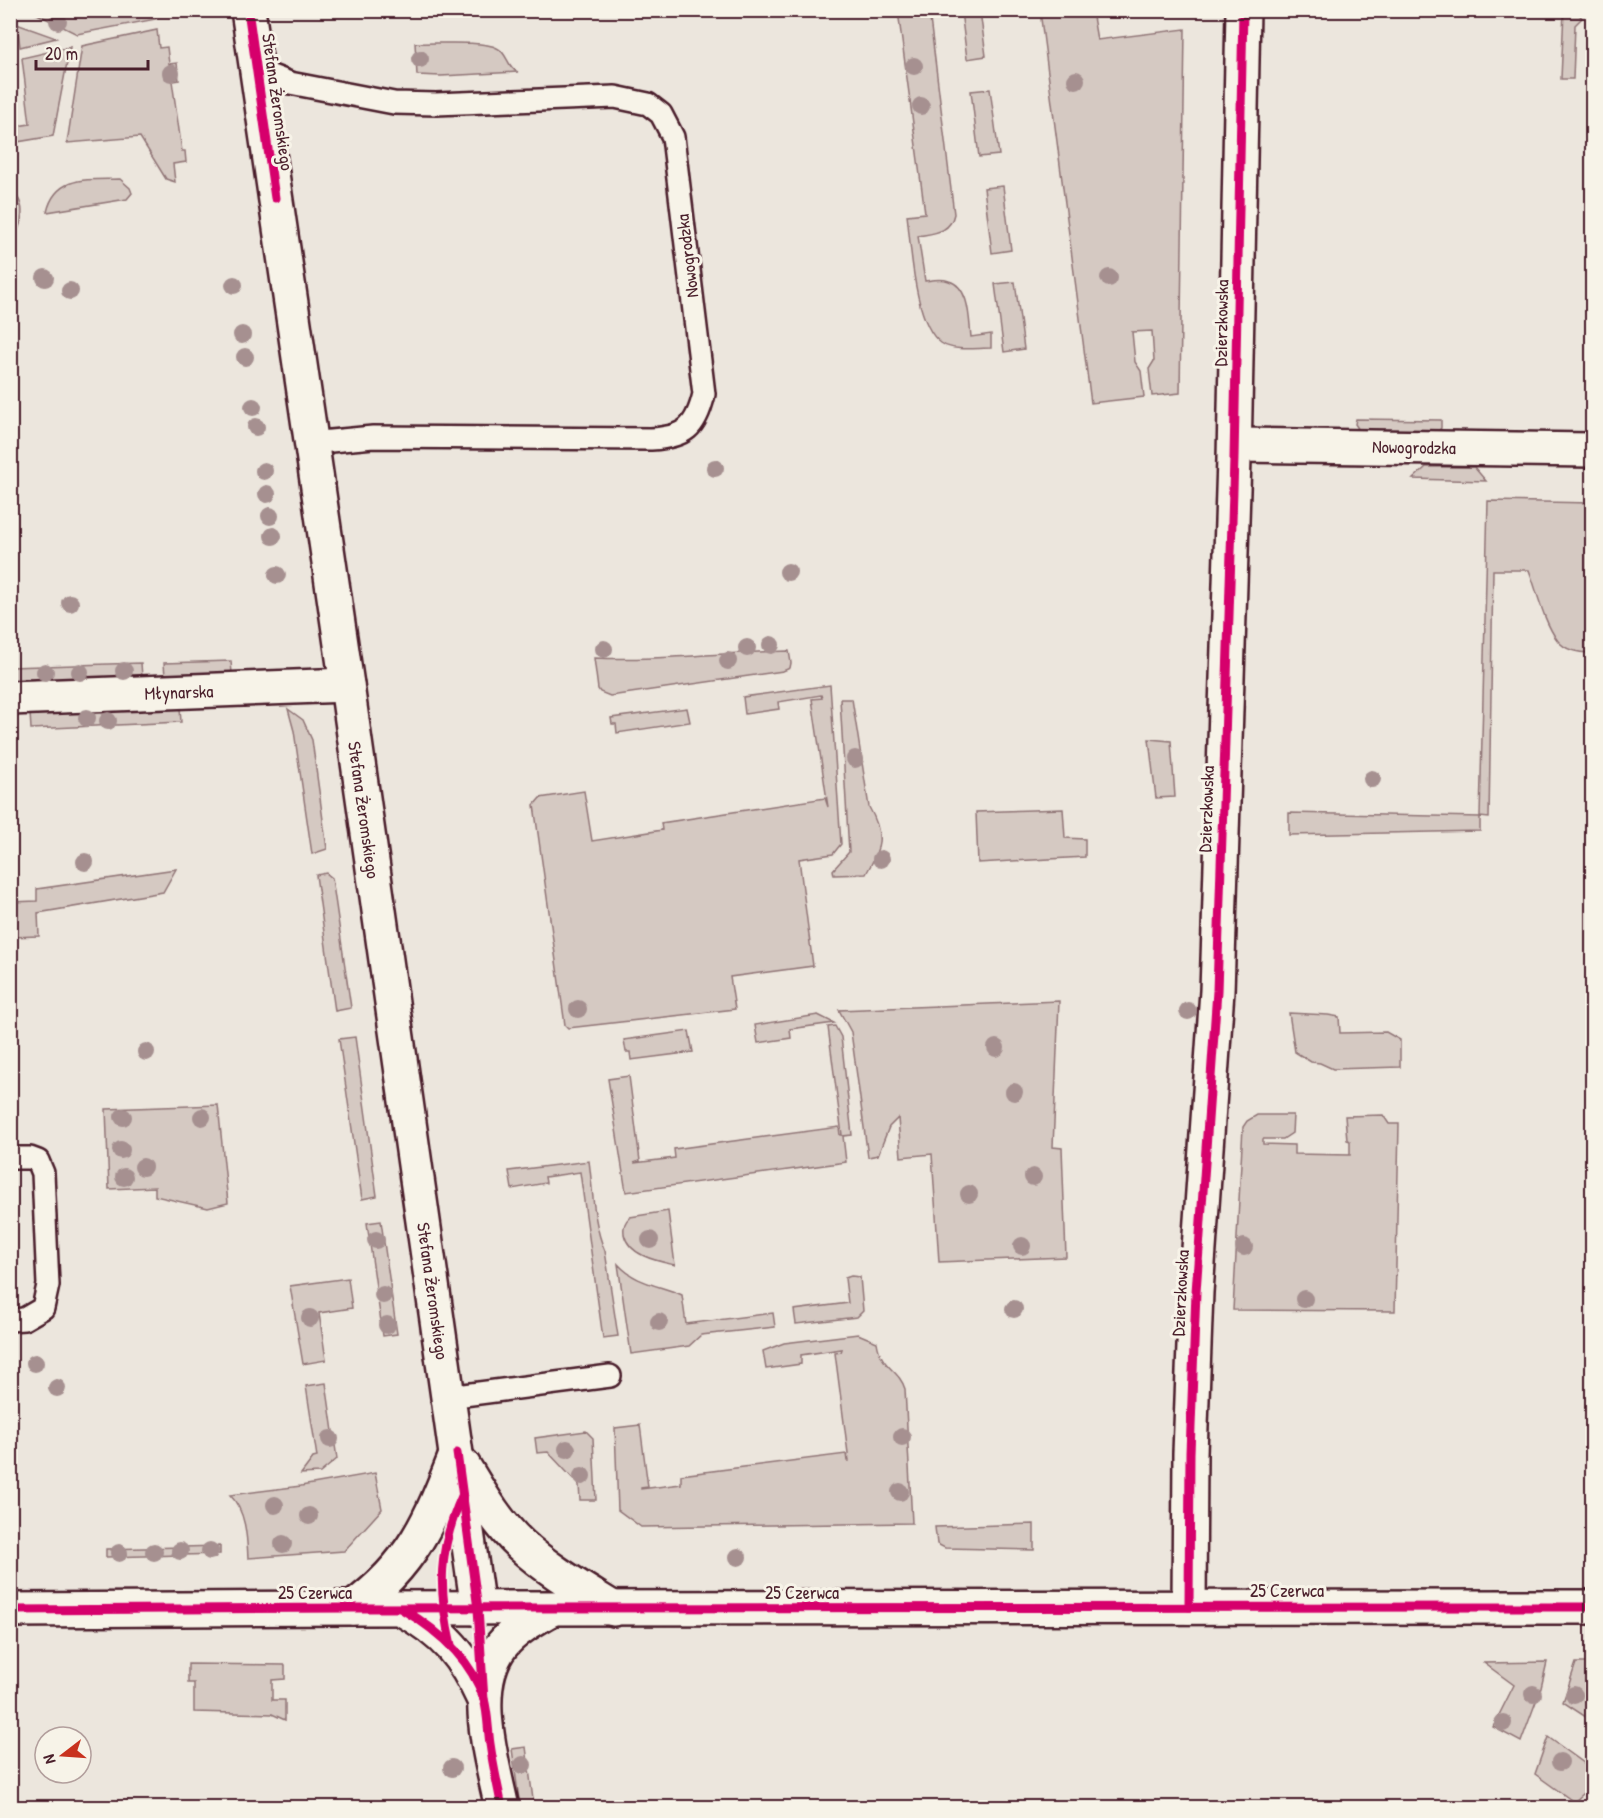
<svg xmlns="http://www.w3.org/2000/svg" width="1603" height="1818" viewBox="0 0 1603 1818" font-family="'Patrick Hand',sans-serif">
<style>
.green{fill:#d5c9c2;stroke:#907476;stroke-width:1.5}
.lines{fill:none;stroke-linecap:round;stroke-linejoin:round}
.service-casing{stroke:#4a1f2b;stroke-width:26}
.minor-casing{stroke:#4a1f2b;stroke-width:38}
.tertiary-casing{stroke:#4a1f2b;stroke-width:38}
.service{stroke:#f7f3e8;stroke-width:21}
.minor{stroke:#f7f3e8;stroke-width:33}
.tertiary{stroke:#f7f3e8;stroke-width:33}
.cycleway-casing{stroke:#f7f3e8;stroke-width:13}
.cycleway{stroke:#d6006c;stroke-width:9}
.tree{fill:#a69090}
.labels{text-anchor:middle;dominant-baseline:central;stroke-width:6;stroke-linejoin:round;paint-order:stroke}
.street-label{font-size:18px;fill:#4a1f2b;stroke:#f7f3e8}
</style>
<rect width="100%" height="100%" fill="#ece6dd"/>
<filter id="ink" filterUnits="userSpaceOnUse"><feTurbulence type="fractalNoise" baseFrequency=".0167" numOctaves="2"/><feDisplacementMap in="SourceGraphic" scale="12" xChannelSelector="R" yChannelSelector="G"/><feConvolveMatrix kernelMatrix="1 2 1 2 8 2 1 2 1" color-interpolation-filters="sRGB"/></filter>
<g filter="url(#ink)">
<!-- green -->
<g class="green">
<path d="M121,11H155L156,19L77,34L37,14L28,11H37L38,14L88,15Z"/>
<path d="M898,11H929L954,214C950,233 934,233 918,236L925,281C933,280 941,278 949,281C970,287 969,320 971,337L991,334V348C976,348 954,352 941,343C914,324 911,246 907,215L925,213Z"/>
<path d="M961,11H980L986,56L967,59Z"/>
<path d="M1040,11H1092L1097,40L1185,29L1180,393L1152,396L1149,369L1154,361L1152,331L1132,332L1135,362L1141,371L1144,397L1091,403Z"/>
<path d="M1564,11H1576L1582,18L1575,25L1573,79H1561Z"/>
<path d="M10,22H11L56,38L20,47L18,30H11Z"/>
<path d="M157,30L159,48L167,47L169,64L177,63L179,80L172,81L182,151H185L186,162L173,164L175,182L166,179L140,137L67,143L82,46Z"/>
<path d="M415,43C433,44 483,40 497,48C508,53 507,68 518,72L441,76L417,75Z"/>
<path d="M70,47L53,136L11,143V127L30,124L22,58Z"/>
<path d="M990,89L999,155L979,157L971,91Z"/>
<path d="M120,179L130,188L132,193L127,199L47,212C56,174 89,180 120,179Z"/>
<path d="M1003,186L1011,250L992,253L984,188Z"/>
<path d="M11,191C28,203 23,226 11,241Z"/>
<path d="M1015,282L1024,349L1004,352L995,284Z"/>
<path d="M1356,419L1441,420V428L1438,431L1359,430L1355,424Z"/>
<path d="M1426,467H1474L1486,481L1413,479Z"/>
<path d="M1488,501L1592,503V653C1580,653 1566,651 1558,641C1544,623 1537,591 1529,570H1493L1489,818L1480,817V831L1289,835V813L1480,817Z"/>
<path d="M789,651L791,663L790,668L783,671L610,696L600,692L598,689L594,658C659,661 724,652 789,651Z"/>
<path d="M231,661L232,674L165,676L164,663Z"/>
<path d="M141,663L142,677L11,680L10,667Z"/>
<path d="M830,685L841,844L833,854L799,859L813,966L730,977L735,1009L568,1028L565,1025L534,805L540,798L584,791L592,841L662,830L661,823L825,798L828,807L812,699L822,698L821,695L778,702L779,709L745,714L743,697Z"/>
<path d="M840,699H852L869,807C885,835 881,848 866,874L834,875L833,870L849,852Z"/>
<path d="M180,708L181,722L31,729L30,713Z"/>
<path d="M687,708L690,722L617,733L616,724H612L611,718Z"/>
<path d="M288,709L303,720L312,740L327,849L312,854L294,731Z"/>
<path d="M1149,739L1171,741L1175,797L1156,798Z"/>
<path d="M1063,809L1065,838L1085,839V857L978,863L976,812Z"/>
<path d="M176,869L163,892L38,913L39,936L11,937V902L37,901V889Z"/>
<path d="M326,873L332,878L351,1008L335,1011L316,875Z"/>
<path d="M1059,1001L1053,1147L1062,1148L1066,1257L939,1262L932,1154L901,1157L898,1118L889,1127L878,1155L868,1157L851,1032L839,1010Z"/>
<path d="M1289,1013L1328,1015L1339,1017L1340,1033L1386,1032L1400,1040V1067L1333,1069L1320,1063L1311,1062L1295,1052Z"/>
<path d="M818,1015L834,1023L790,1029L791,1038L758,1043L755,1025Z"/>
<path d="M835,1026L841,1037L852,1135L843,1136L846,1162L626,1192L608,1079L629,1076L640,1161L634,1163L675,1158L674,1149L839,1127L840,1135H842L828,1027Z"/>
<path d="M689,1031L693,1052L631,1060L630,1052H626L624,1040Z"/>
<path d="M355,1037L377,1196L362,1199L339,1039Z"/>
<path d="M218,1105L228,1203L208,1208L155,1196V1187L109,1189L106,1109Z"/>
<path d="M1257,1115H1293L1292,1133L1283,1139H1263V1144L1294,1145V1154L1350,1155V1141L1347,1140L1345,1116L1383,1115L1389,1124H1399L1395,1311L1233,1310L1243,1127L1247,1121Z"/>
<path d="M589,1161C593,1190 593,1224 605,1251L618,1336L603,1338L580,1172L545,1177L546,1183L512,1189L509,1171Z"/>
<path d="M668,1211L675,1265C657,1261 629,1256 624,1234C623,1227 624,1222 630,1217Z"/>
<path d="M381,1221L397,1334L383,1336L367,1223Z"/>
<path d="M618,1264C636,1284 659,1285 682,1295L686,1324L773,1313L775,1327L701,1335L689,1346L631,1354Z"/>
<path d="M851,1276L860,1277L863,1311L857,1317L796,1324L794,1310L848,1303L845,1278Z"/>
<path d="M348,1278L352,1308L319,1313L326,1360L303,1364L290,1286Z"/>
<path d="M858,1334L877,1342C881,1369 899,1369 905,1389L912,1523L641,1527L618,1510L615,1428L640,1425L648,1487L641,1488V1489L681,1484V1475L846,1454L847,1461H849L835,1353L841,1352L842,1349L801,1355V1364L766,1369L763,1351L784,1343Z"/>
<path d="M326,1383L337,1459L320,1473L301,1474L313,1458L317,1457L306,1386Z"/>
<path d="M586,1431L593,1438L596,1500H580L579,1485L548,1452L537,1453L535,1438Z"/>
<path d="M375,1473L382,1509L344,1551L248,1558C247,1537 246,1511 230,1495L301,1486Z"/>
<path d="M1034,1524V1550L945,1548L937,1544L935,1527Z"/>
<path d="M220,1546V1554L106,1557V1549Z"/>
<path d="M1547,1662L1541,1688L1521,1742L1493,1727L1514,1685L1484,1663Z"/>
<path d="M1576,1663H1592V1721L1563,1702Z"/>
<path d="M188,1664L285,1665V1679L272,1680V1700H285V1720L272,1714L194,1712V1683H188Z"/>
<path d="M1548,1737L1592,1769V1786L1574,1802L1535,1774Z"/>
<path d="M526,1747L534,1807H520L512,1749Z"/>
</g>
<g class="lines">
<defs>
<g id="service">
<path d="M256,70L290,83L394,103L436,104L615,97L648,104L661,114L673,137L704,394C696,428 685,437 651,439L373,437L310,443"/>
<path d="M10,1158H30L38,1161L43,1173L48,1285L43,1308L24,1319L10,1320"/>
<path d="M448,1397L610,1376"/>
</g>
<g id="minor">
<path d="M1235,445L1592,450"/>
<path d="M10,698L347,685"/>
<path d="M1189,1607L1190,1453L1196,1292L1217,991L1234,459L1243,10"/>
<path d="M402,1609C445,1633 464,1656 484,1700"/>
<path d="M502,1808C492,1760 469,1687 502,1645C515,1629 534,1619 551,1609"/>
</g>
<g id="tertiary">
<path d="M248,10L347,685L478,1609"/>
<path d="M463,1465C480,1493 497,1523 521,1545C548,1570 582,1589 614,1609"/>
<path d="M353,1608C413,1564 430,1521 456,1455"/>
<path d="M10,1610L353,1608L1592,1607"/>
</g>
</defs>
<!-- service casing -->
<use href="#service" class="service-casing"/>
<!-- minor casing -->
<use href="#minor" class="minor-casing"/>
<!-- tertiary casing -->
<use href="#tertiary" class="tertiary-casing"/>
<!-- service -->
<use href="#service" class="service"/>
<!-- minor -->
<use href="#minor" class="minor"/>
<!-- tertiary -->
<use href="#tertiary" class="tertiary"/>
<defs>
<g id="cycleway">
<path d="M248,10L275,198"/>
<path d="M457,1453L478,1609L484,1700"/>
<path d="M1189,1607L1190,1453L1196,1292L1217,991L1234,459L1243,10"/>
<path d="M402,1609C438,1630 471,1658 484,1699C488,1713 488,1730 490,1744C493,1766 498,1786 502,1808"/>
<path d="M10,1610L353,1608L1592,1607"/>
<path d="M451,1645C438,1589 438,1550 462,1496"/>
</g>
</defs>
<!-- cycleway casing -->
<use href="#cycleway" class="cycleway-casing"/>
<!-- cycleway -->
<use href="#cycleway" class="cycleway"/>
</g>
<!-- trees -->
<g class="tree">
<circle cx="58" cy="21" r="9"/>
<circle cx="420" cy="59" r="9"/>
<circle cx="914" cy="66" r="9"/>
<circle cx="171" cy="73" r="9"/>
<circle cx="1076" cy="80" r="9"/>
<circle cx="921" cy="106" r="9"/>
<circle cx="45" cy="278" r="9"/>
<circle cx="1109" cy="278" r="9"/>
<circle cx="234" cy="285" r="9"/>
<circle cx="70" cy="291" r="9"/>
<circle cx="242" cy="335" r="9"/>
<circle cx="245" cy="357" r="9"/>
<circle cx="253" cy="407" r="9"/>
<circle cx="256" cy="427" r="9"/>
<circle cx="715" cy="468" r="9"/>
<circle cx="264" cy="471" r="9"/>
<circle cx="267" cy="494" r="9"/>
<circle cx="270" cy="516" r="9"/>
<circle cx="273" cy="536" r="9"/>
<circle cx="788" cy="572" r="9"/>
<circle cx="277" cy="575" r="9"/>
<circle cx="70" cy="603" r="9"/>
<circle cx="771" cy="645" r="9"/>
<circle cx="747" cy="648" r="9"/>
<circle cx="604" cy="649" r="9"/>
<circle cx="728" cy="661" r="9"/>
<circle cx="124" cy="671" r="9"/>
<circle cx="45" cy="672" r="9"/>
<circle cx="80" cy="672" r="9"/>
<circle cx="87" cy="718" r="9"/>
<circle cx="108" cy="721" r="9"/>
<circle cx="855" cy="759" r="9"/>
<circle cx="1372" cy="779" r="9"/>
<circle cx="881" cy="859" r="9"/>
<circle cx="85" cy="862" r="9"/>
<circle cx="578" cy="1009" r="9"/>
<circle cx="1188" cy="1011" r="9"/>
<circle cx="996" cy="1048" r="9"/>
<circle cx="146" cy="1052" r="9"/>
<circle cx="1014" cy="1092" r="9"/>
<circle cx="123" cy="1117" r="9"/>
<circle cx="202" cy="1117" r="9"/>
<circle cx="121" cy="1150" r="9"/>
<circle cx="143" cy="1167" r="9"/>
<circle cx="124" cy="1177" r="9"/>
<circle cx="1033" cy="1177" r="9"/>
<circle cx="969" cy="1194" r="9"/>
<circle cx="376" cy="1240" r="9"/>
<circle cx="650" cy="1240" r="9"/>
<circle cx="1022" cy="1246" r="9"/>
<circle cx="1244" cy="1247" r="9"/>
<circle cx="383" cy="1295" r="9"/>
<circle cx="1304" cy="1299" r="9"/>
<circle cx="1014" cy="1309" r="9"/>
<circle cx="310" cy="1318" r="9"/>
<circle cx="659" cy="1322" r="9"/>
<circle cx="387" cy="1325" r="9"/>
<circle cx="35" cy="1363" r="9"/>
<circle cx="57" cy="1388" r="9"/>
<circle cx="902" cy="1437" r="9"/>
<circle cx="330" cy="1439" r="9"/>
<circle cx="567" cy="1449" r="9"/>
<circle cx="582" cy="1476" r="9"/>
<circle cx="900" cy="1492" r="9"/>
<circle cx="275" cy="1505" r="9"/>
<circle cx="309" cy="1516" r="9"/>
<circle cx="283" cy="1544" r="9"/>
<circle cx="180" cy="1551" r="9"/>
<circle cx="210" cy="1551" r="9"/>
<circle cx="154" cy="1552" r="9"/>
<circle cx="119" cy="1553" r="9"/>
<circle cx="738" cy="1557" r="9"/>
<circle cx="1533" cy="1694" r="9"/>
<circle cx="1574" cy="1695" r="9"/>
<circle cx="1503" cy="1723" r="9"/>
<circle cx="1560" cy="1762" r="9"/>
<circle cx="523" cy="1765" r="9"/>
<circle cx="452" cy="1768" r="9"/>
</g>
</g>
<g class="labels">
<!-- street labels -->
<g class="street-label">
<text transform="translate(278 102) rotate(82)">Stefana Żeromskiego</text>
<text transform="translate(687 256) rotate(-97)">Nowogrodzka</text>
<text transform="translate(1221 323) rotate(-89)">Dzierzkowska</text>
<text transform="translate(1414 447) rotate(1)">Nowogrodzka</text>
<text transform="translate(179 692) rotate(-2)">Młynarska</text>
<text transform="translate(1206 809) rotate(-88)">Dzierzkowska</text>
<text transform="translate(364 810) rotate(82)">Stefana Żeromskiego</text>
<text transform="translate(433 1291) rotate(82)">Stefana Żeromskiego</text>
<text transform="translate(1180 1293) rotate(-87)">Dzierzkowska</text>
<text x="1287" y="1590">25 Czerwca</text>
<text x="315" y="1592">25 Czerwca</text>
<text x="802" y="1592">25 Czerwca</text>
</g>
</g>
<!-- margin -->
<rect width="1603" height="1818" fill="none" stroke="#f7f3e8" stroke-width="36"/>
<rect x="18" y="18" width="1567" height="1782" fill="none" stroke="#4a1f2b" stroke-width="2" filter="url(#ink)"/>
<!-- north arrow -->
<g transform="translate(63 1755) rotate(253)"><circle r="28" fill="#f7f3e8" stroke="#b29e9c" stroke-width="1.5"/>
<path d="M0-4.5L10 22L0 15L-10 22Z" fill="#c8321e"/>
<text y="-9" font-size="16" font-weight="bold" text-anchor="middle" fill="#4a1f2b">N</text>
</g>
<!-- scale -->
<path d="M36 60v9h112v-9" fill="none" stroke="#4a1f2b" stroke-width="3"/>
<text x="45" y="60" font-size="18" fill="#4a1f2b" stroke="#f7f3e8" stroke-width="4.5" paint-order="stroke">20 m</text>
</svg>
